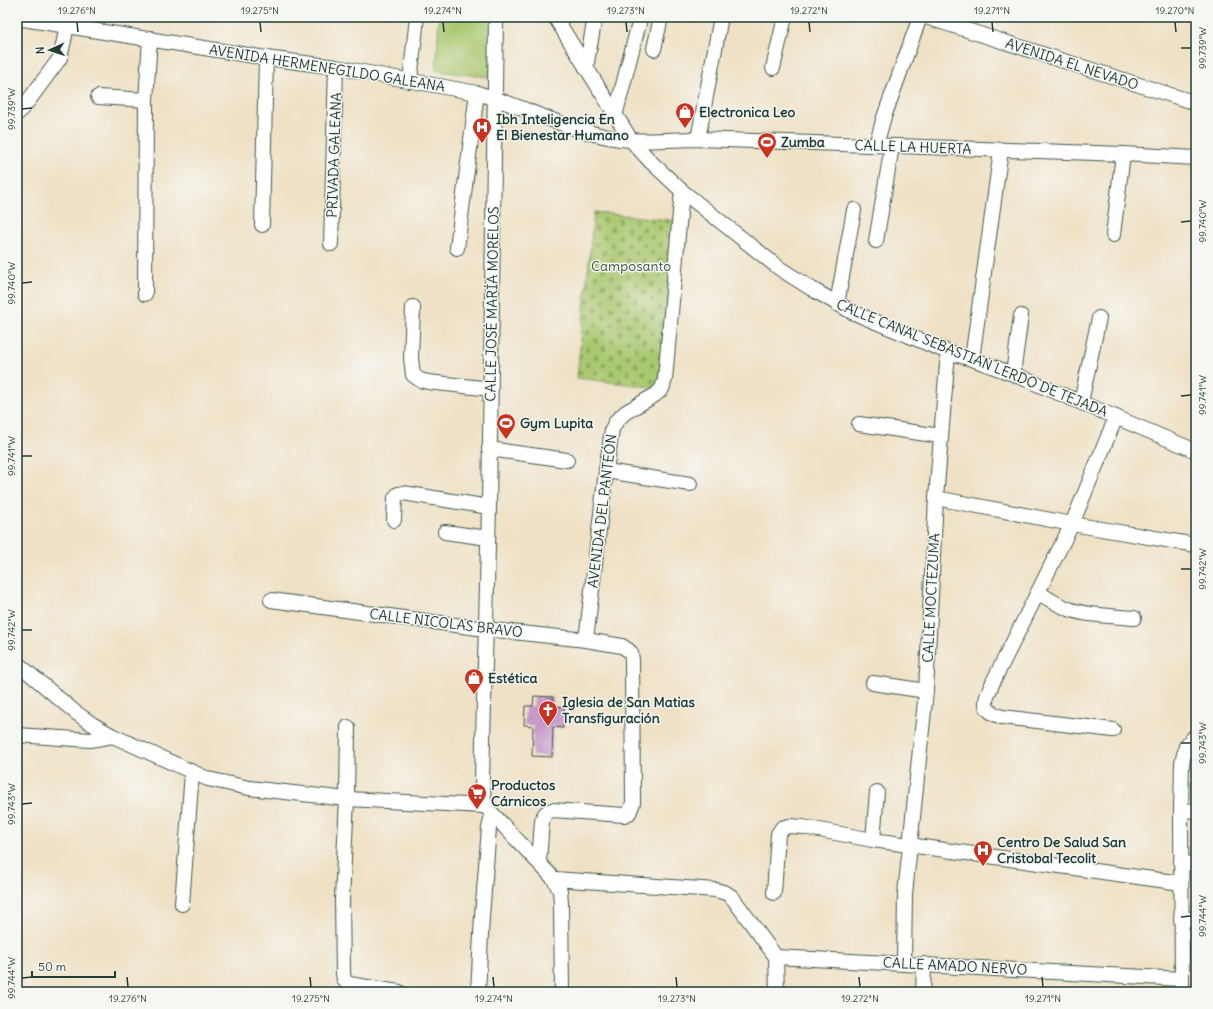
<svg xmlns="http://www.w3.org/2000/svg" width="1213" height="1009" viewBox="0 0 1213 1009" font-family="Delius,sans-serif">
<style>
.grass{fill:#aac870;stroke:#648252}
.cemetery{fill:url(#cemetery-stones);stroke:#648252}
.building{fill:url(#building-hatch)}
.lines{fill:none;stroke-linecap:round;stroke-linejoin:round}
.minor-casing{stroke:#3e564a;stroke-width:16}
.minor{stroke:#fff;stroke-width:14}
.ticks{fill:none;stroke:#1f3d34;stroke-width:1.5}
.labels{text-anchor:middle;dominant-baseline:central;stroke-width:3;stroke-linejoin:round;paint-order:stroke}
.street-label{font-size:14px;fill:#1f3d34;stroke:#f6f6f2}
.poi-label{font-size:14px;font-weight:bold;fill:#1f3d34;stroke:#f6f6f2;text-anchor:start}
.park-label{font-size:14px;fill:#3b5940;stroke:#f6f6f2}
.neatline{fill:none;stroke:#1f3d34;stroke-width:1.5}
.ticks-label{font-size:10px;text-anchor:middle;fill:#1f3d34}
</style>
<defs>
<pattern id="cemetery-stones" width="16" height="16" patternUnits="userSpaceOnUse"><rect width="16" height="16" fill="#aac870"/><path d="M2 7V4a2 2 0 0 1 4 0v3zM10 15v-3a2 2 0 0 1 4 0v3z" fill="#8aa45d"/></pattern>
<pattern id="building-hatch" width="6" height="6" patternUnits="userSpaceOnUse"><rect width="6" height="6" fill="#cb9fce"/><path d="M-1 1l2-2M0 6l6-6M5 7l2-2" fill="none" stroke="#a483a8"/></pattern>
</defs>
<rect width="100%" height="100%" fill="#f6f6f2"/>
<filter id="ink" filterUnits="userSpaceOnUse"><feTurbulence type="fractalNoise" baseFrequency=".025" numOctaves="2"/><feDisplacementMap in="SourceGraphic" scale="8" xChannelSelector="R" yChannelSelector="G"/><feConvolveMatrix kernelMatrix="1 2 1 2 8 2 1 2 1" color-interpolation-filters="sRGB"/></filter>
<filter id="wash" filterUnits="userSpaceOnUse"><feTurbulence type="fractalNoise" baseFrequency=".012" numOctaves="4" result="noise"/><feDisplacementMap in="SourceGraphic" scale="16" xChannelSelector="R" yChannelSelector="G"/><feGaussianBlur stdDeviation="0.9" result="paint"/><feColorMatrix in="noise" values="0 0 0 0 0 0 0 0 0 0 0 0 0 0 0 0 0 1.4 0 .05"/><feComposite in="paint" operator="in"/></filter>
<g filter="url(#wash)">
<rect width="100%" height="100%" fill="#efe1c5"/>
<!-- grass -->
<path class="grass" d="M439,17H492L489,77L436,71Z"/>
<!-- cemetery -->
<path class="cemetery" d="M594,212L678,221L659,388L577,378Z"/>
<g id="blocks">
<!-- building -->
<path class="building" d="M534,696L553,697V706L564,707L563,728L553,727L552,757L532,756L533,726L524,725L525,706H533Z"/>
</g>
</g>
<g filter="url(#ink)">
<use href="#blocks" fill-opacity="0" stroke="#3e564a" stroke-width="1"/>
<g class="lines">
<defs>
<g id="minor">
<path d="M496,17L489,507L482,780L485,806L554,879L560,891L561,903L562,992"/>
<path d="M555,17L631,140L651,162L682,191L779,268L812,289L852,312L948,352L972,359L1013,374L1196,451"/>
<path d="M926,17L1196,103"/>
<path d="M17,18L266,58L336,67L477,93C527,107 580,137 631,140C653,142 676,139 698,139L1123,154L1196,158"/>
<path d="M654,49L661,17"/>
<path d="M586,68L595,17"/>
<path d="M773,68L785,17"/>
<path d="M410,81L417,17"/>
<path d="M98,97L146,100"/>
<path d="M17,114L26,104L60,58L65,36L66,25"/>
<path d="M615,116L639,23"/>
<path d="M698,139L721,17"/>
<path d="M876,145L884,117L920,17"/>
<path d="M262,225L266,58"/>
<path d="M1113,235L1123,154"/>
<path d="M876,241L892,146"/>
<path d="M331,244L336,67"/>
<path d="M457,248L477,93"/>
<path d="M145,294L146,100L150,38"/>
<path d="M837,304L854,210"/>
<path d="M413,307L411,358L413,375L420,380L428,382L491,389"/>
<path d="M972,359L1001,150"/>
<path d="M1013,374L1021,316"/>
<path d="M1081,402L1099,318"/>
<path d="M859,424L940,436"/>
<path d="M489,449L567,460"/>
<path d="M606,471L690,484"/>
<path d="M936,498L1072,524L1196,545"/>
<path d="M394,520L395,498L398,494L403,493L489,507"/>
<path d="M445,532L488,538"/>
<path d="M1038,592C1048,599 1058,605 1069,609C1086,616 1115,616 1134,618"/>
<path d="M271,600L485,629L586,640L622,646L628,650L631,653L632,660L633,803L629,813L624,815L552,810C545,812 544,814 542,821L539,862"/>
<path d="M586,640L606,471L612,429L617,420L626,412L655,395L662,389L665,379L682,191"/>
<path d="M17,663L75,712L92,724L113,736L208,779L249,788L347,799L485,806"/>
<path d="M873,683L926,691"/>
<path d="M348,727L347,799L342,899L343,973L344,980L349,984L399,992"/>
<path d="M1113,730L1002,717C979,710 985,700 993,682L1072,524L1116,417"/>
<path d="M17,735L90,740L113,736"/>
<path d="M1181,810L1196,811"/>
<path d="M873,840L877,792"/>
<path d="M1181,863L1196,864"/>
<path d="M554,879L716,890L726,893L732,897L776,957L777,992"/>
<path d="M774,893L778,834L782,828L789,826L803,827L873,840L1181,883"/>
<path d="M182,904L192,772"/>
<path d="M1181,918L1196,920"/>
<path d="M776,957L1182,979"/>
<path d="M904,963L905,894L926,691L936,498L948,352"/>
<path d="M478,992L482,916L489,828L492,815"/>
<path d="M923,992L924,964"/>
<path d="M1182,992L1181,810L1182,763L1186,746L1196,735"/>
</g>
</defs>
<!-- minor casing -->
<use href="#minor" class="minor-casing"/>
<!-- minor -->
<use href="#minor" class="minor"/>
</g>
</g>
<!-- ticks -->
<path class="ticks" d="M77,22L78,32M260,22L261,32M443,22L444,32M626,22L627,32M809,22L810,32M992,22L993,32M1175,22L1176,32M1181,48H1191M22,109L32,108M1181,222L1191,221M22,283L32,282M1181,396L1191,395M22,456H32M1181,569H1191M22,630H32M1181,743H1191M22,804L32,803M1181,917L1191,916M127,977L128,987M310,977L311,987M493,977L494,987M676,977L677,987M859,977L860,987M1042,977L1043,987M22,978L32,977"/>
<!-- icons -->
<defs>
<symbol id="shop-pin" viewBox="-11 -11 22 30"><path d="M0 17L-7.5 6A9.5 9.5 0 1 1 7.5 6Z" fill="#c8321e" stroke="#f6f6f2"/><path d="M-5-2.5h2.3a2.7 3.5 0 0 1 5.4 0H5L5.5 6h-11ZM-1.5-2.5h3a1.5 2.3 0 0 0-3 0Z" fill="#fff"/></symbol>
<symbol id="hospital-pin" viewBox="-11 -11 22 30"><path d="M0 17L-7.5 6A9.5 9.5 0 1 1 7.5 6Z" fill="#c8321e" stroke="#f6f6f2"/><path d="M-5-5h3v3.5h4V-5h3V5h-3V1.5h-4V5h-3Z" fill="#fff"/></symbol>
<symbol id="stadium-pin" viewBox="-11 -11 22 30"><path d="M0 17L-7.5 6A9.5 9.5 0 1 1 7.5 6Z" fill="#c8321e" stroke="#f6f6f2"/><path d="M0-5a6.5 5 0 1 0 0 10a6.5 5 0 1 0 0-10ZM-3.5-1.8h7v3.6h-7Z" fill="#fff"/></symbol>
<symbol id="church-pin" viewBox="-11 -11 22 30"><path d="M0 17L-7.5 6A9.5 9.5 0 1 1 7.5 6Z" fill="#c8321e" stroke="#f6f6f2"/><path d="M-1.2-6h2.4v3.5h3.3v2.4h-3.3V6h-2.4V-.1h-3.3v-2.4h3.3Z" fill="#fff"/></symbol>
<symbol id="supermarket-pin" viewBox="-11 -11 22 30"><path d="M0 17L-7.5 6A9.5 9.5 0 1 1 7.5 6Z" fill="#c8321e" stroke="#f6f6f2"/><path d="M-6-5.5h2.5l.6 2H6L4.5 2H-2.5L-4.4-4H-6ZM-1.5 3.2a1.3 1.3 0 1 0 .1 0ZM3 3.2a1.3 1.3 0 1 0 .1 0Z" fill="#fff"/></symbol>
</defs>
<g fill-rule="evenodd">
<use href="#shop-pin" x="674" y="101" width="22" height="30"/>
<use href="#hospital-pin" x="471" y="116" width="22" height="30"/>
<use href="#stadium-pin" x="756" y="131" width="22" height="30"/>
<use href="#stadium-pin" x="495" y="412" width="22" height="30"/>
<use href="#shop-pin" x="463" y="667" width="22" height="30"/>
<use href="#church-pin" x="537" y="699" width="22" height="30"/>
<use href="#supermarket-pin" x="466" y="782" width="22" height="30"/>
<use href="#hospital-pin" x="972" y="839" width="22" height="30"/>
</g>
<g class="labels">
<!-- street labels -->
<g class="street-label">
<text transform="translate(1072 64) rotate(18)">AVENIDA EL NEVADO</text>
<text transform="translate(327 68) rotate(9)">AVENIDA HERMENEGILDO GALEANA</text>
<text transform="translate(913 147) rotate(2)">CALLE LA HUERTA</text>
<text transform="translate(334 155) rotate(-88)">PRIVADA GALEANA</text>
<text transform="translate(492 304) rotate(-89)">CALLE JOSÉ MARÍA MORELOS</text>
<text transform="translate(972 358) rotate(22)">CALLE CANAL SEBASTIAN LERDO DE TEJADA</text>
<text transform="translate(602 511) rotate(-83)">AVENIDA DEL PANTEÓN</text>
<text transform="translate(931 598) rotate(-87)">CALLE MOCTEZUMA</text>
<text transform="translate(446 623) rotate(7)">CALLE NICOLAS BRAVO</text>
<text transform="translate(955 966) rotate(3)">CALLE AMADO NERVO</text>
</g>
<!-- poi labels -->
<g class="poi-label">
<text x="699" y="112">Electronica Leo</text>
<text x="496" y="119">Ibh Inteligencia En<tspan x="496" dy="16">El Bienestar Humano</tspan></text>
<text x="781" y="142">Zumba</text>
<text x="520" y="423">Gym Lupita</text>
<text x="488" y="678">Estética</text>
<text x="562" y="702">Iglesia de San Matias<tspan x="562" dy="16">Transfiguración</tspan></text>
<text x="491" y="785">Productos<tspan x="491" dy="16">Cárnicos</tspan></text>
<text x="997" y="842">Centro De Salud San<tspan x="997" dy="16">Cristobal Tecolit</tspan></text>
</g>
<!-- park labels -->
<g class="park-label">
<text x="631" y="266">Camposanto</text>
</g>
</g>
<!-- margin -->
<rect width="1213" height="1009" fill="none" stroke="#f6f6f2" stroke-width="44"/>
<!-- north arrow -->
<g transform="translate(50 50) rotate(267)" stroke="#f6f6f2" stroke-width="3" paint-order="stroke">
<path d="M0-3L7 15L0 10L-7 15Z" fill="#1f3d34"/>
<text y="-6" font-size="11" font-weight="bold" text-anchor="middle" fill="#1f3d34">N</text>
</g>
<!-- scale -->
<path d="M32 971v6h83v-6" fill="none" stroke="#1f3d34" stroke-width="2"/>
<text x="38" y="971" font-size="12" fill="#1f3d34" stroke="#f6f6f2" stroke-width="3" paint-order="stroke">50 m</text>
<rect x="22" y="22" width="1169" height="965" class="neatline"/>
<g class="ticks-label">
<text x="77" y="14">19.276°N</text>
<text x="260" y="14">19.275°N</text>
<text x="443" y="14">19.274°N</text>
<text x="626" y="14">19.273°N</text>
<text x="809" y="14">19.272°N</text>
<text x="992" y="14">19.271°N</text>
<text x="1175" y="14">19.270°N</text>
<text transform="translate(1202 48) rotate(-90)" y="4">99.739°W</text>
<text transform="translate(11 109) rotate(-90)" y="4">99.739°W</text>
<text transform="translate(1202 221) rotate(-90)" y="4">99.740°W</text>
<text transform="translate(11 283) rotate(-90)" y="4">99.740°W</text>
<text transform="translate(1202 395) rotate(-90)" y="4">99.741°W</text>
<text transform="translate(11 456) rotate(-90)" y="4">99.741°W</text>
<text transform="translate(1202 569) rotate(-90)" y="4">99.742°W</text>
<text transform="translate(11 630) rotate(-90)" y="4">99.742°W</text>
<text transform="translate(1202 743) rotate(-90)" y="4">99.743°W</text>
<text transform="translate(11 804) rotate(-90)" y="4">99.743°W</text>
<text transform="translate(1202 916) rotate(-90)" y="4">99.744°W</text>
<text transform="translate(11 978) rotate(-90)" y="4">99.744°W</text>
<text x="128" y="1002">19.276°N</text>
<text x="311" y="1002">19.275°N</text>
<text x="494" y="1002">19.274°N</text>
<text x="677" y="1002">19.273°N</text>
<text x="860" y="1002">19.272°N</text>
<text x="1043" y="1002">19.271°N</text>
</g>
</svg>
